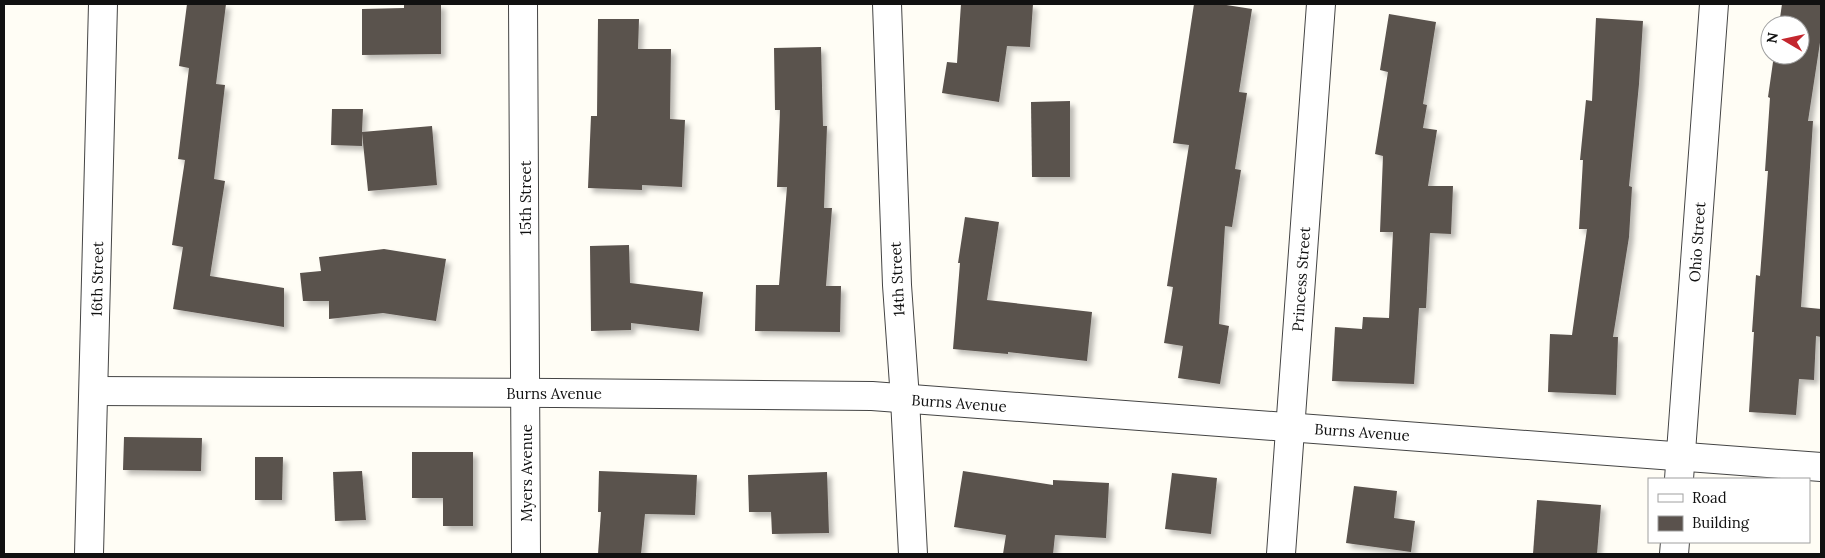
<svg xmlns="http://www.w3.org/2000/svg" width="1825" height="558" viewBox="0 0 1825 558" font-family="Lora,serif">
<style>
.building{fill:#5a524d;filter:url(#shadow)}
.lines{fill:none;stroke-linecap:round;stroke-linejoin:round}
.street-casing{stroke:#444;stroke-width:30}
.street{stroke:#fff;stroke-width:28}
.labels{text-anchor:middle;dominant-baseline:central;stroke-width:5;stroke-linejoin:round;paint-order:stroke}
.street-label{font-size:15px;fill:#111;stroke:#fff}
</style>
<defs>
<filter id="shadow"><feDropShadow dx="4.5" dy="4.5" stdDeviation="2.5" flood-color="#0004"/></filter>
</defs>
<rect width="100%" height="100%" fill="#fffdf5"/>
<!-- building -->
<g class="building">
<path d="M187,4H226L216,84L225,85L214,179L225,181L210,276L284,288V327L173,309L183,247L172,245L185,160L178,159L189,68L179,66Z"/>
<path d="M404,4H441V54L362,55V9L404,8Z"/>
<path d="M961,4H1033L1030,47L1007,46L999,102L942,93L947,62L957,63Z"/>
<path d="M1194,4H1220L1252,9L1239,92L1247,93L1235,169L1241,170L1232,227L1225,226L1219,324L1229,326L1220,384L1178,378L1183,346L1164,343L1173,287L1167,286L1189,145L1173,143Z"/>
<path d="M1782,4H1821V36L1808,121H1813L1801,307L1821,309V337L1816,336L1814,380L1799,379L1796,415L1749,412L1754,332H1752L1756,275L1760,276L1768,171H1765L1770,98L1768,97L1774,55H1800V25H1779Z"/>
<path d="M1389,14L1436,22L1423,104L1427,105L1423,128L1437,130L1428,186H1453L1451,234L1430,233L1426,308H1419L1414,384L1332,381L1335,327L1362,329L1363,317L1389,318L1393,232H1380L1383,156L1375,154L1388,72L1380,70Z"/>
<path d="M1596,18L1643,21L1639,84L1629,186L1632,187L1629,237L1613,337H1618L1616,395L1548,392L1550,334L1572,335L1587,229H1579L1583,160H1580L1586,100L1592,101Z"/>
<path d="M598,19H639L638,49H671L670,119L685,120L682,187L642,185V190L588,188L591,116H597Z"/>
<path d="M821,47L823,126H827L824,208H832L826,286H841L840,332L755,331L756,285H779L787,187H777L780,110H775L774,48Z"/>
<path d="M1070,101V177H1032L1031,102Z"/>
<path d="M332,109H363L362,132L432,126L437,185L368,191L362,133V146L331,145Z"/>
<path d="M965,217L999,222L987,300L1092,312L1087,361L1008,352V354L953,349L960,263H958Z"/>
<path d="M629,245L630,283L703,292L699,331L631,323V330L591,331L590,246Z"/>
<path d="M384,249L446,259L436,321L383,313L329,319V301H303L300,273L321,271L319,257Z"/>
<path d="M124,437L202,438L201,471L123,470Z"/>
<path d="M412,452H473V526H443V498H412Z"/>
<path d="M255,457H283L282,500H255Z"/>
<path d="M362,471L366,520L335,521L333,472Z"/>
<path d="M599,471L697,475L695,515L645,514L641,554H598L601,512H598Z"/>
<path d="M963,471L1053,485V480L1109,483L1106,538L1055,535L1053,554H1003L1006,535L954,527Z"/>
<path d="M827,472L829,533L772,534L771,512H749L748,475Z"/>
<path d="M1172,473L1217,478L1211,534L1165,529Z"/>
<path d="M1354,486L1397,491L1394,518L1415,521L1411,552L1346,543Z"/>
<path d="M1537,500L1601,505L1597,554H1533Z"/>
</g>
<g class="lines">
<defs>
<g id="street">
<path d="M523,4L526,554"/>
<path d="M887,4L897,285L905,399L913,554"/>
<path d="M94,391L556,393L872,396L1821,467"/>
<path d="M1679,479L1714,4"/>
<path d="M89,554L103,4"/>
<path d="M1281,554L1321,4"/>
<path d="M1674,554L1675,542"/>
</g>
</defs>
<!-- street casing -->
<use href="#street" class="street-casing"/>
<!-- street -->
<use href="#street" class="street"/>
</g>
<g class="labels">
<!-- street labels -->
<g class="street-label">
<text transform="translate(525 198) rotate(-90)">15th Street</text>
<text transform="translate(1697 242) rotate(-86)">Ohio Street</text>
<text transform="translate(97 279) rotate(-89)">16th Street</text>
<text transform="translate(897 279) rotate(-93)">14th Street</text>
<text transform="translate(1301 279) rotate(-86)">Princess Street</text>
<text x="554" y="393">Burns Avenue</text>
<text transform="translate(959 403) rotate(4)">Burns Avenue</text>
<text transform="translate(1362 432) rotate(4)">Burns Avenue</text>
<text transform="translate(526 473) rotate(-90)">Myers Avenue</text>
</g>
</g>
<!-- border -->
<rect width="1825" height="558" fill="none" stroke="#111111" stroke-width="10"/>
<!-- legend -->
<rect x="1648" y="478" width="162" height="65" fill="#ffffff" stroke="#a0a0a0"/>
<rect x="1658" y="494" width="25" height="8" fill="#ffffff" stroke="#a0a0a0"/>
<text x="1692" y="503" font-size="15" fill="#111111">Road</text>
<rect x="1658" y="516" width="25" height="15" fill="#5a524d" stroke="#a0a0a0"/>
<text x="1692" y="528" font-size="15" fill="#111111">Building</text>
<!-- north arrow -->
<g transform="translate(1785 40) rotate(279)"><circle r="24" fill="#ffffff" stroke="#a0a0a0"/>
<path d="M0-4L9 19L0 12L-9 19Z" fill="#c4262e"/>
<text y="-8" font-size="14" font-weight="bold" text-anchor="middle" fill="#111111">N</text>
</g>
</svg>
